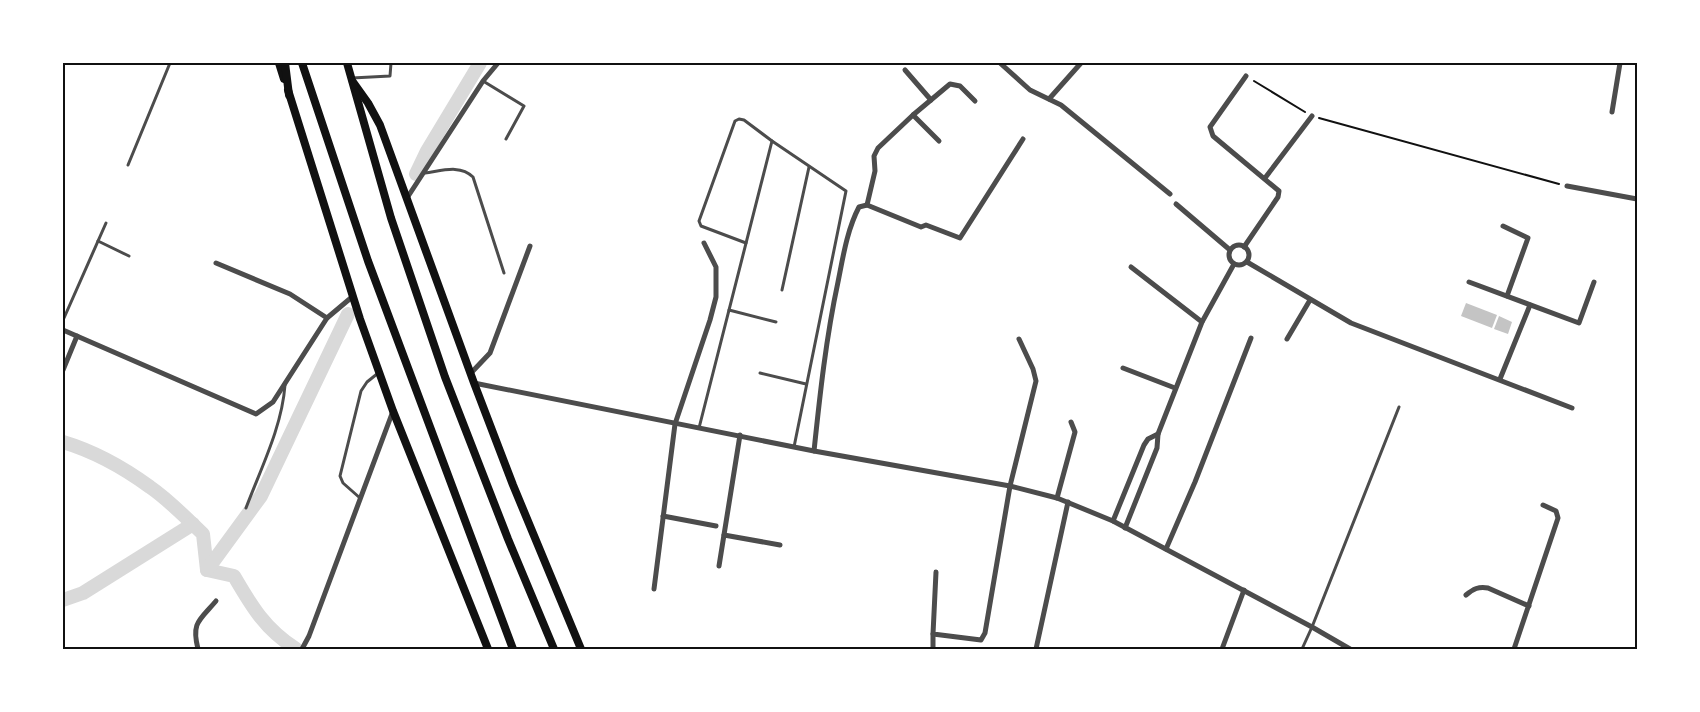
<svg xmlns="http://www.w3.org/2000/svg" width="1700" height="712" viewBox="0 0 1700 712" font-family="Helvetica,sans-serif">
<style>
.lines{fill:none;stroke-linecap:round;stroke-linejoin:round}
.canal{stroke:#d9d9d9;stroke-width:14}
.building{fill:#c4c4c4}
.path{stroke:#111;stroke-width:2}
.service{stroke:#4c4c4c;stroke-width:3}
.minor{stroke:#4c4c4c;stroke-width:5}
.secondary{stroke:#111;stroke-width:8}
.primary{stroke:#111;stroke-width:8}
.neatline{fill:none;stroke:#111;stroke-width:2}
</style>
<rect width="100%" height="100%" fill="#fff"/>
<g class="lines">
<!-- canal -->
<g class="canal">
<path d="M416,174L427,151L480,63"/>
<path d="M63,442C93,451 124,468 150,487C169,500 186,518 203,534L207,570L234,576C252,607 265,629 296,649"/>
<path d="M207,570L261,496L348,314"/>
<path d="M63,600L83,593L193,524"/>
</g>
</g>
<!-- building -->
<g class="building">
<path d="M1466,303L1497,315L1492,328L1461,316Z"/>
<path d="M1499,316L1512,322L1508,334L1494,329Z"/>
</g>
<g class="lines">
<!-- path -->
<g class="path">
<path d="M1254,81L1305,112"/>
<path d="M1319,118L1559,184"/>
</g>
<!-- service -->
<g class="service">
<path d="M352,78L390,76L391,63"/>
<path d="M483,81L524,106L506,139"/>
<path d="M128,165L170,63"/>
<path d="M425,173C441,171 460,164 473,177L504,273"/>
<path d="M98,241L129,256"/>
<path d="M746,243L701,226L699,221L735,121L739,119L744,120L772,141"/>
<path d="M782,290L809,167"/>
<path d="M729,310L776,322"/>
<path d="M64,318L106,223"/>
<path d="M760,373L806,384"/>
<path d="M699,428L772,141L846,191L794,447"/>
<path d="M360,498L343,483L340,476L361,391L367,382L377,374"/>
<path d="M246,508C261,468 282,427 285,385"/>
<path d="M1302,649L1312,627L1399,407"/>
</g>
<!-- minor -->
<g class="minor">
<path d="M1000,63L1030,90L1061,105L1170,194"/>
<path d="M905,70L931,100"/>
<path d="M1049,99L1081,63"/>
<path d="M1612,112L1620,63"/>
<path d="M913,115L939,141"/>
<path d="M1265,178L1312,116"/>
<path d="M1567,186L1637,199"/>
<path d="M407,198L483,81L498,63"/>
<path d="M1176,204L1230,250"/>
<path d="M867,205L875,171L874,156L878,148L913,115L950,84L960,86L975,101"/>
<path d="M1503,226L1528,238L1507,296"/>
<circle cx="1239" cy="255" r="10"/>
<path d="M1244,247L1278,197L1279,191L1213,136L1210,127L1246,76"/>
<path d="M1247,262L1351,323L1572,408"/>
<path d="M216,263L290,294L327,318"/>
<path d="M1131,267L1202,322"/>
<path d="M1469,282L1579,323L1594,282"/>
<path d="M63,330L256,414L273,402L327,318L352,297"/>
<path d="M1287,339L1310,300"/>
<path d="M1123,368L1175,388"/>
<path d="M63,370L77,336"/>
<path d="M471,373L490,353L530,246"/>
<path d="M1500,379L1530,305"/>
<path d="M474,383L814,451L1010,486L1057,498L1113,521L1312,627L1350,649"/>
<path d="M814,451C820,394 826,338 838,282C843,257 847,230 859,207L867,205L921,227L926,225L960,238L1023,139"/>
<path d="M1057,498L1075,432L1071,422"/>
<path d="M663,516L716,526"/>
<path d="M1113,521L1144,445L1148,439L1158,434"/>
<path d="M1125,528L1157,448L1158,434L1202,322L1234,264"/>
<path d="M724,535L780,545"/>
<path d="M1166,549L1195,482L1251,338"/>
<path d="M719,566L740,435"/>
<path d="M936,572L933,634L981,640L985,633L1010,486L1036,381L1033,369L1019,339"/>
<path d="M654,589L675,424L710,320L716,297V267L704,243"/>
<path d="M1466,595C1473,589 1479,586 1488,588L1529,606"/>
<path d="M933,634V649"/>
<path d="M198,649C191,622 200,620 216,601"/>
<path d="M302,649L309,636L393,411"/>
<path d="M1036,649L1068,502"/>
<path d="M1222,649L1244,590"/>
<path d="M1514,649L1558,518L1556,511L1543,505"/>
</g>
<!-- secondary -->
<g class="secondary">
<path d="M279,63L284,79"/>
<path d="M353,82L368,103L380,125L474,383L513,485L581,649"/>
<path d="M288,90L360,319L393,411L488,649"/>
</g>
<!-- primary -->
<g class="primary">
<path d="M285,63L289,95"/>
<path d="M302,63L368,261L513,649"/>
<path d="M347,63L391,218L445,377L508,539L554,649"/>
</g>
</g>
<!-- border -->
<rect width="1700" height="712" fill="none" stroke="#ffffff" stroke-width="129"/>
<rect x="64" y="64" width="1572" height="584" class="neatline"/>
</svg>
